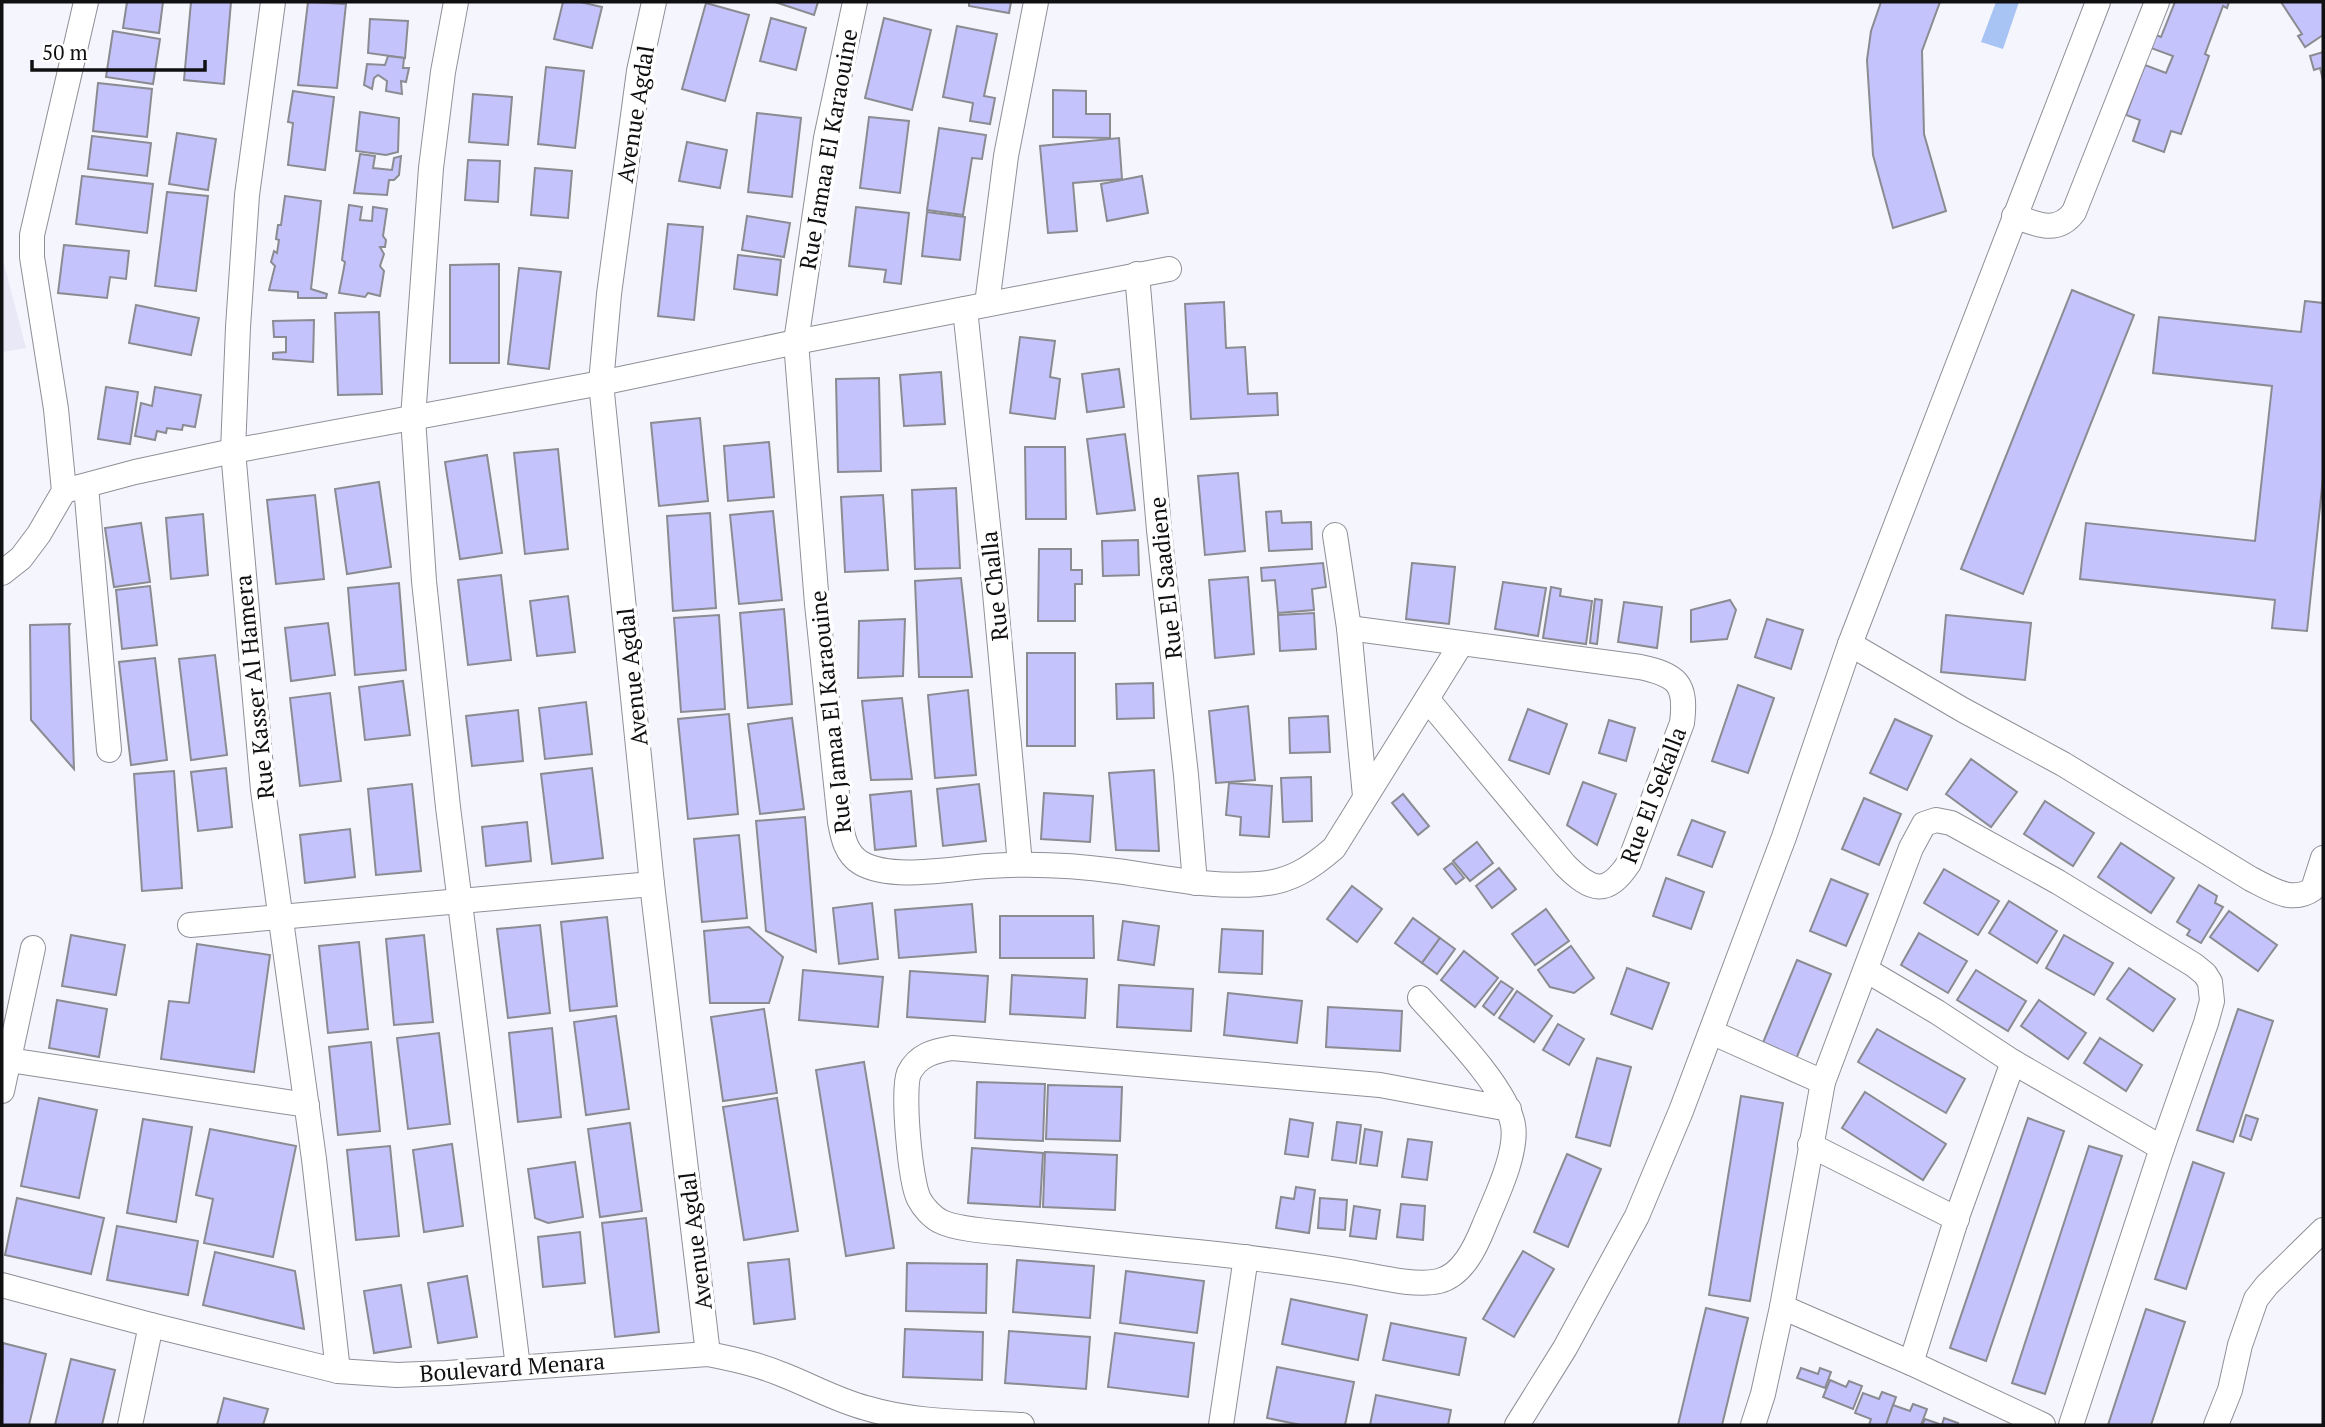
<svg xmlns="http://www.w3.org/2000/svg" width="2325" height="1427" viewBox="0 0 2325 1427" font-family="'PT Serif',serif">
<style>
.built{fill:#e8e8f6}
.water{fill:#a7c4f5}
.building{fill:#c5c3fb;stroke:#8b8b92;stroke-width:2}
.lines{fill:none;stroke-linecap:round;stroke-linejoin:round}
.minor-casing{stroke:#8f8f97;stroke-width:26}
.minor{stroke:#fff;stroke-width:24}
.labels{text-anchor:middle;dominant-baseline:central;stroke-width:7;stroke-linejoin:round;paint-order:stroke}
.street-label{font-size:23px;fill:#101012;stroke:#fff}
</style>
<rect width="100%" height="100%" fill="#f5f5fd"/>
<!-- built -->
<path class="built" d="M2,256L26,348L2,352Z"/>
<!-- water -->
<path class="water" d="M1996,2H2019L2003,49L1981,42Z"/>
<!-- building -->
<g class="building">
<path d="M127,2H163L159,33L123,28Z"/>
<path d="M191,2H231L224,84L184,80Z"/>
<path d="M308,2L346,4L337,88L298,85Z"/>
<path d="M563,2H580L602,7L592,48L554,39Z"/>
<path d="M775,2H818L814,15Z"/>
<path d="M969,2H1011L1009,13L969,6Z"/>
<path d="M1881,2H1940L1922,51L1924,134L1946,211L1893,228L1873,155L1867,60L1871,31Z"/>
<path d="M2175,2H2229L2227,8L2223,6L2205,54L2209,56L2181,134L2171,131L2164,152L2133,141L2140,120L2126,115L2145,65L2166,73L2173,56L2151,48L2156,35L2161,37Z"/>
<path d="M2281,2H2323V35L2305,47L2298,36L2302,34Z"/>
<path d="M706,3L749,15L725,101L682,89Z"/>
<path d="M771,18L806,28L796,70L760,61Z"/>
<path d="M884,18L931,30L912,110L865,98Z"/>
<path d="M370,19L408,21L405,58L368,53Z"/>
<path d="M957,26L997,34L984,96L995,98L990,124L970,121L973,103L943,97Z"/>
<path d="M113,31L160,39L153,84L106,77Z"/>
<path d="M2323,52V80L2320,68L2314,70L2310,56Z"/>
<path d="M388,56L404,58L403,68H409L406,82L401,81L402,94L386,91L387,81L378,75L374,78L372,89L364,85L367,64L385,65Z"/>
<path d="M546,67L584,71L575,148L538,144Z"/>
<path d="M98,83L152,89L147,137L93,131Z"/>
<path d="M1053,90L1086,91V114H1110V138L1053,137Z"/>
<path d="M293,91L334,97L325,170L288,165L293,123L288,122Z"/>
<path d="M473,94L512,97L508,145L469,142Z"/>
<path d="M360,112L399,118L398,152L386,155L356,151Z"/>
<path d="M757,113L801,118L792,197L748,192Z"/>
<path d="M869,117L909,121L900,193L860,188Z"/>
<path d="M939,128L986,135L982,159L972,158L963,215L927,210Z"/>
<path d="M177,133L216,139L208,190L169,184Z"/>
<path d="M92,136L151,143L147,176L88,169Z"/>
<path d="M1119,138L1122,179L1073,183L1077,231L1048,233L1040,146Z"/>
<path d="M687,142L727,150L720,188L679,181Z"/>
<path d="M360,154L375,156L373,168L392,170L394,158L401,156L399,175L394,180H389L387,195L354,193Z"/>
<path d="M468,160L500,161L498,202L465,200Z"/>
<path d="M535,168L572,171L568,218L531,215Z"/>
<path d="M82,176L153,184L147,233L76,224Z"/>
<path d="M1142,176L1148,213L1107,221L1101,184Z"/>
<path d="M167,192L208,196L196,291L155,286Z"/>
<path d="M285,196L321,201L311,289L327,294L326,298H298V292L269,290L275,266L271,262L274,251L277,253L279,240L276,239L278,225H281Z"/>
<path d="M349,205L362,207L360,220L372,221L373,207L387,209L383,236L386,240L385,247H380L384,254L380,266L384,271L380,296L368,293L365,297L339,293L343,273L345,262L342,260Z"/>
<path d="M856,207L909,213L901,284L884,282L886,270L849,266Z"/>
<path d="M927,212L965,217L960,260L922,256Z"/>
<path d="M747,216L790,223L784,257L742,250Z"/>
<path d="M668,224L703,227L694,320L658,316Z"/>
<path d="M64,245L129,251L126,279L110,277L107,298L58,293Z"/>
<path d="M738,255L781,260L777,295L734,289Z"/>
<path d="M499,264V363H450V265Z"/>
<path d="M519,268L561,272L549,369L508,364Z"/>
<path d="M2072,290L2134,315L2023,594L1961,569Z"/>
<path d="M2305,301L2323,303V478L2307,631L2272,628L2275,600L2080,579L2086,523L2255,541L2272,386L2153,373L2159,317L2301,332Z"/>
<path d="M1224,302L1226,348L1245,347L1248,394L1277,393L1278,415L1191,419L1185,304Z"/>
<path d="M136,305L199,318L191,355L129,343Z"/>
<path d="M379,312L382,394L338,395L335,313Z"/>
<path d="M314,320L313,362L273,359V353L286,352V337H274L273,321Z"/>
<path d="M1020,337L1055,341L1050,377L1060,379L1055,419L1010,413Z"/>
<path d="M1119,369L1124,407L1087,412L1082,374Z"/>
<path d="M941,372L945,424L904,426L900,375Z"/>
<path d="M879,378L881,471L838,472L836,379Z"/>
<path d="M106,387L138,392L130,444L98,439Z"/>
<path d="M155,387L201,395L195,427L183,425L182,430L167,428L166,433L157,431L155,440L135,436L141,403L152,406Z"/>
<path d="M700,418L708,501L659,506L651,423Z"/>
<path d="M1125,434L1135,510L1097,514L1087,439Z"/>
<path d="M769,442L774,497L728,501L724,446Z"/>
<path d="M1025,447H1065L1066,519H1026Z"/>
<path d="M558,449L568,549L525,554L514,453Z"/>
<path d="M487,455L502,553L460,559L445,462Z"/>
<path d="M1238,473L1245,551L1205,555L1198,476Z"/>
<path d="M379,482L391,567L347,574L335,489Z"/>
<path d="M956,488L960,568L915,569L912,490Z"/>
<path d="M315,495L324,579L276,584L267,500Z"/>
<path d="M883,495L888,570L845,572L841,497Z"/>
<path d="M773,511L782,600L739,604L730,515Z"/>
<path d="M1281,511L1282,523L1311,522L1312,549L1269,551L1266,512Z"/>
<path d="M710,513L716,608L673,611L667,516Z"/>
<path d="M203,514L208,575L171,579L166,518Z"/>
<path d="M141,523L150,582L114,587L105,528Z"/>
<path d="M1138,540L1139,575L1103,576L1102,541Z"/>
<path d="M1039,549H1071V570H1082V584H1075V621H1038Z"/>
<path d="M1323,563L1326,587L1312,589L1314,610L1278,613L1275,580L1262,581L1261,568Z"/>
<path d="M1412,563L1455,567L1449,624L1406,619Z"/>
<path d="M501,575L511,660L468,665L458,580Z"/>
<path d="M1248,577L1254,654L1215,658L1209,580Z"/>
<path d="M961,578L972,677H919L915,581Z"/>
<path d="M1503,582L1546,588L1538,636L1495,629Z"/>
<path d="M399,583L406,670L355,675L348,588Z"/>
<path d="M150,586L157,645L122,649L116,590Z"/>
<path d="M1551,587L1561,589L1560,596L1592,601L1586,644L1543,638Z"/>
<path d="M568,596L575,652L537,656L530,601Z"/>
<path d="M1595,599L1602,600L1597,644L1590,643Z"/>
<path d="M1730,600L1736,610L1727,639L1691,642V610Z"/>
<path d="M1624,602L1662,607L1657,648L1618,642Z"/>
<path d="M784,609L792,704L748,708L740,613Z"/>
<path d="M1314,613L1316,649L1280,651L1278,615Z"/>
<path d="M719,615L725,709L681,712L674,618Z"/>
<path d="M1946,615L2031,623L2025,680L1941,672Z"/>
<path d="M905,619L903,676L858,678L859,621Z"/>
<path d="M1767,619L1803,630L1791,669L1755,657Z"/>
<path d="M328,623L335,675L291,681L285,628Z"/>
<path d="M70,624L69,626L74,769L31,720L30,625Z"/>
<rect x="1027" y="653" width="48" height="93"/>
<path d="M215,655L227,755L191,760L179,659Z"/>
<path d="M155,658L167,760L131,765L119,662Z"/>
<path d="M403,681L410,735L365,740L359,687Z"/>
<path d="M1153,683L1154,718L1117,719L1116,684Z"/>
<path d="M1738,685L1774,698L1748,773L1712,761Z"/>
<path d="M968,690L976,775L935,778L928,695Z"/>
<path d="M330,693L341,781L300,786L290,698Z"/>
<path d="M902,698L912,779L871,780L862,701Z"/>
<path d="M586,702L592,754L545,759L539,708Z"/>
<path d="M1248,706L1255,780L1216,783L1209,711Z"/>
<path d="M1528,709L1567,724L1549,774L1509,760Z"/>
<path d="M518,710L523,761L472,766L466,716Z"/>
<path d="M729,714L738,814L688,819L678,719Z"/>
<path d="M1328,716L1330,752L1290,753L1289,718Z"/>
<path d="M792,718L804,809L760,814L748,724Z"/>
<path d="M1895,719L1932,736L1907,790L1870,773Z"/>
<path d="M1609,720L1635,728L1626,761L1599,753Z"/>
<path d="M1971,759L2017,792L1991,827L1946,794Z"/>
<path d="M226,768L232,827L198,831L191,772Z"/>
<path d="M592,768L603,858L552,864L541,774Z"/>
<path d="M1154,770L1159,851L1116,850L1109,773Z"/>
<path d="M174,771L182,888L142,891L134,774Z"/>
<path d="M1311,777L1312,821L1283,822L1281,778Z"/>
<path d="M1583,782L1616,794L1597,845L1567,825Z"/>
<path d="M1229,783L1272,786L1269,837L1240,835L1241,817L1226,815Z"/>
<path d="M412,784L421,871L376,875L368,789Z"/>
<path d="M979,784L986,841L943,846L937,789Z"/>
<path d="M911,791L916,846L875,850L870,795Z"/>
<path d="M1044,793L1093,796L1090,842L1041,839Z"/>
<path d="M1403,794L1429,826L1418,835L1392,803Z"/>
<path d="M1864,798L1901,814L1879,865L1842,849Z"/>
<path d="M2045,801L2094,833L2073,866L2024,834Z"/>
<path d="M805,817L816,952L766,931L756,821Z"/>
<path d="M1692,820L1725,832L1712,867L1678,855Z"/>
<path d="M527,822L531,861L486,866L482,827Z"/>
<path d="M350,829L355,877L305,883L300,835Z"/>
<path d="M739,835L747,918L702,922L694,839Z"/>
<path d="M1477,842L1493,863L1470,881L1453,861Z"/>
<path d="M2121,843L2174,878L2151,913L2098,877Z"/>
<path d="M1452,863L1464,878L1456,884L1444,869Z"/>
<path d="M1499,868L1516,889L1492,908L1476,886Z"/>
<path d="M1944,869L1999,901L1978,935L1924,903Z"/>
<path d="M1666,878L1704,892L1691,929L1653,916Z"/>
<path d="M1831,879L1868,894L1846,946L1810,931Z"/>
<path d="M2199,885L2217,896L2215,903L2223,907L2201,943L2187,935L2190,930L2177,922Z"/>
<path d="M1352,886L1382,909L1357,942L1327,919Z"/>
<path d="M2009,901L2057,931L2037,963L1989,933Z"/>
<path d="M872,903L878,959L839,964L833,908Z"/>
<path d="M972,904L976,952L899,958L895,910Z"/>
<path d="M1546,909L1569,941L1535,965L1512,934Z"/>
<path d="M2229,911L2277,945L2258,971L2210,937Z"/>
<path d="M1000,916H1093L1094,958H1000Z"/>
<path d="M607,917L617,1006L570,1011L561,922Z"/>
<path d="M1413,918L1440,938L1422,963L1395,943Z"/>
<path d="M1123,921L1159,926L1154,965L1118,960Z"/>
<path d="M540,925L550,1013L508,1018L497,929Z"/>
<path d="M749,927L783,957L769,1003H710L704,931Z"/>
<path d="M1222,929L1263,931L1262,974L1219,972Z"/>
<path d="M1919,933L1967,961L1948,993L1901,965Z"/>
<path d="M71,935L125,945L116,995L62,986Z"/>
<path d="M424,935L433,1022L394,1025L386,939Z"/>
<path d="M2064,935L2113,963L2094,995L2046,968Z"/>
<path d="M1440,938L1455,949L1437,974L1422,963Z"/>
<path d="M359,942L368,1029L328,1033L319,946Z"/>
<path d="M197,944L270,955L254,1072L161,1059L169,1001L189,1003Z"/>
<path d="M1571,946L1594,978L1574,993L1550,987L1538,970Z"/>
<path d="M1464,951L1498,978L1475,1007L1441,980Z"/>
<path d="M1797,960L1831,974L1794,1064L1760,1050Z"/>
<path d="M1627,968L1669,983L1652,1029L1611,1014Z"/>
<path d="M2129,968L2175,999L2153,1031L2107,999Z"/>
<path d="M803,970L883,977L878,1027L799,1020Z"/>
<path d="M1976,970L2026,1001L2008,1031L1957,1000Z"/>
<path d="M910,971L988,976L985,1022L907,1017Z"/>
<path d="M1012,975L1087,979L1085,1018L1010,1014Z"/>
<path d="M1501,981L1513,989L1494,1015L1483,1006Z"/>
<path d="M1119,985L1193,989L1191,1031L1117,1027Z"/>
<path d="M1517,991L1552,1016L1534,1042L1499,1018Z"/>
<path d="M1228,993L1302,1001L1297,1043L1224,1035Z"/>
<path d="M57,1000L107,1009L99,1057L49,1048Z"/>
<path d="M2039,1000L2086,1033L2068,1059L2021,1026Z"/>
<path d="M1328,1007L1402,1011L1400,1051L1326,1047Z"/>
<path d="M764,1009L777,1093L723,1101L711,1017Z"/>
<path d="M2238,1009L2273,1021L2233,1142L2197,1130Z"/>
<path d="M616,1016L629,1109L586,1115L574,1022Z"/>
<path d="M1558,1024L1584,1039L1569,1065L1543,1050Z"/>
<path d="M552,1028L561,1117L518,1122L509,1033Z"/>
<path d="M1877,1029L1965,1079L1946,1113L1858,1062Z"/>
<path d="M439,1033L450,1124L408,1129L397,1038Z"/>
<path d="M2100,1038L2142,1065L2126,1091L2084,1063Z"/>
<path d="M371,1042L380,1131L338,1135L329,1047Z"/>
<path d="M1597,1058L1631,1067L1610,1146L1576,1137Z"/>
<path d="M864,1062L894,1248L846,1256L816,1070Z"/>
<path d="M977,1082L1045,1084L1043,1141L975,1138Z"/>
<path d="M1048,1085L1122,1087L1120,1141L1046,1139Z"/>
<path d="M1865,1092L1946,1144L1923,1180L1842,1128Z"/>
<path d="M1741,1096L1783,1103L1750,1301L1709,1295Z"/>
<path d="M39,1098L97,1110L79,1198L21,1186Z"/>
<path d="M777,1098L798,1231L744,1240L723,1107Z"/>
<path d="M2246,1115L2258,1119L2251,1140L2240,1136Z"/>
<path d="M2028,1118L2064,1131L1986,1361L1950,1348Z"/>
<path d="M143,1119L192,1127L176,1222L127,1213Z"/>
<path d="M1290,1119L1313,1123L1308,1157L1285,1154Z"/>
<path d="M1337,1122L1361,1125L1356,1163L1332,1160Z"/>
<path d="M630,1123L642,1211L600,1217L588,1129Z"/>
<path d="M210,1129L296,1146L273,1257L204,1243L213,1199L196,1195Z"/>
<path d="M1365,1129L1382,1132L1377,1166L1360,1164Z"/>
<path d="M1408,1139L1432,1142L1427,1180L1402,1177Z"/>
<path d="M452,1144L463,1226L424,1232L413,1150Z"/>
<path d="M390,1146L399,1236L356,1240L347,1150Z"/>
<path d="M2089,1146L2122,1156L2045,1394L2012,1383Z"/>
<path d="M972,1148L1043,1153L1040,1207L968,1203Z"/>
<path d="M1045,1152L1117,1155L1115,1210L1043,1207Z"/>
<path d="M1567,1154L1601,1169L1568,1247L1534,1232Z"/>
<path d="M575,1162L583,1217L548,1223L535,1218L528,1169Z"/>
<path d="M2193,1162L2224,1173L2186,1289L2155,1279Z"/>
<path d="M1296,1187L1315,1190L1309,1233L1276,1228L1281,1197L1294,1199Z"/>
<path d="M17,1198L104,1218L91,1274L5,1255Z"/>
<path d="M1320,1198L1347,1200L1345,1230L1318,1228Z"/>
<path d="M1401,1204L1425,1206L1423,1240L1397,1237Z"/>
<path d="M1354,1206L1380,1210L1376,1239L1350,1236Z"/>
<path d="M646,1218L659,1332L615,1337L602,1223Z"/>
<path d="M117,1226L198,1241L188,1295L107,1280Z"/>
<path d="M580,1232L585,1283L543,1287L538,1237Z"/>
<path d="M1523,1251L1554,1269L1514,1337L1483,1319Z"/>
<path d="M215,1252L295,1271L304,1329L203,1305Z"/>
<path d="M789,1259L795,1319L754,1324L748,1263Z"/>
<path d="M1017,1260L1094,1266L1090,1318L1013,1312Z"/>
<path d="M907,1263L987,1264L986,1313L906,1311Z"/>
<path d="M1126,1271L1204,1281L1197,1333L1120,1323Z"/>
<path d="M467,1276L477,1337L438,1343L428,1283Z"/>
<path d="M401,1285L411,1347L374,1353L364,1291Z"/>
<path d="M1291,1299L1367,1315L1358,1360L1282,1344Z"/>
<path d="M1706,1308L1748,1318L1722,1425H1678Z"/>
<path d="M2146,1309L2185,1322L2151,1425H2108Z"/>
<path d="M1391,1323L1466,1338L1459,1375L1383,1360Z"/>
<path d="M905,1329L983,1332L982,1380L903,1377Z"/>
<path d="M1009,1331L1090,1337L1086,1389L1005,1383Z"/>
<path d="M1115,1333L1194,1343L1188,1397L1108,1387Z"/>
<path d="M3,1343L46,1354L29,1425H2Z"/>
<path d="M71,1359L115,1370L102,1425H55Z"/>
<path d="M1277,1367L1354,1382L1345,1425H1301L1267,1418Z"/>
<path d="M1801,1368L1818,1374L1820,1368L1831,1372L1825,1388L1797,1378Z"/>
<path d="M1830,1380L1846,1387L1849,1381L1862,1386L1853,1409L1823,1397Z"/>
<path d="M1882,1392L1896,1397L1886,1425H1869L1871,1419L1855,1413L1863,1393L1879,1399Z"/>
<path d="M1376,1395L1451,1410L1448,1425H1370Z"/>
<path d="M224,1398L268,1409L263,1425H217Z"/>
<path d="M1913,1404L1927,1409L1921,1425H1886L1893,1405L1910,1411Z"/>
<path d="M1944,1418L1958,1423L1957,1425H1922L1925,1419L1942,1425Z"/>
</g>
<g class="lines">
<defs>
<g id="minor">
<path d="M273,2L247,195L238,327L233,451L263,790L314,1159L338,1371"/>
<path d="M456,2L443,72L431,168L413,418L424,581L448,807L518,1367"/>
<path d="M654,2L639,71L609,294L601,383L652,884L708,1354"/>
<path d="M855,2L826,138L796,342L817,604L840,822C843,838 846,854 861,863C892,881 953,868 988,866C1031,863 1073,865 1116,871C1163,877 1210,888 1259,884C1290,882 1311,868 1334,848L1461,644"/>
<path d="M2014,216C2036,224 2057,235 2074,212L2157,2"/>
<path d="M1137,274L1159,530L1186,775L1195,883"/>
<path d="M987,304L1006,156L1036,2"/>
<path d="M965,309L994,582L1020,864"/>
<path d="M86,486L109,750"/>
<path d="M64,491L135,472L233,451L601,383L796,342L1169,269"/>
<path d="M1335,535L1349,628L1365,796"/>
<path d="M2,573L21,558L39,534L64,491L56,409L32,257V235L86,2"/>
<path d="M1349,628L1640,667C1677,675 1687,683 1682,723L1629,863C1607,896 1592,892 1565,865L1427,699"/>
<path d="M1850,644L1963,710L2063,764L2251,879C2271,889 2292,904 2313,889L2323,858"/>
<path d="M190,925L652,884"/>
<path d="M1866,970L1937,1012L2013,1062L2162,1148"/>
<path d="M1420,998C1446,1027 1507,1088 1513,1125C1518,1153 1495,1199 1484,1226C1476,1246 1463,1275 1439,1281C1414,1287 1375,1276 1350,1272C1292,1263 1234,1255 1176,1250C1124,1245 1071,1239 1018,1234C999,1232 956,1230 940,1221C932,1217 923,1207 919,1199C910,1182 902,1090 909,1073C918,1055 934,1051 952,1048L1380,1085L1509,1109"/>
<path d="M1711,1032L1823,1082"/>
<path d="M9,1060L307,1105"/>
<path d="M2,1091L33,948"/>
<path d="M1810,1145L1957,1219"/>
<path d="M2,1285L151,1325L338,1371L397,1375L447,1373L708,1354C733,1359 757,1364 781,1374C810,1385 836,1400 866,1408C915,1423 971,1422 1022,1425"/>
<path d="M1782,1307L1911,1363L2043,1425"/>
<path d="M1911,1363L1958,1214L2013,1062"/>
<path d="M130,1425L151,1325"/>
<path d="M1221,1425L1246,1257"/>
<path d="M1517,1425L1565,1348L1637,1216L1681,1111L1784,837L1850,644L2098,2"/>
<path d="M1753,1425L1763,1394L1782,1307L1823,1082L1911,848L1924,824L1936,820L1951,823L2058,882L2194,965L2205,974L2210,982L2212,1001L2206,1023L2162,1148L2071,1425"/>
<path d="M2216,1425L2230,1390L2240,1345L2256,1299L2267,1285L2323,1230"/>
</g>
</defs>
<!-- minor casing -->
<use href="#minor" class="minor-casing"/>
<!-- minor -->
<use href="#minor" class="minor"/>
</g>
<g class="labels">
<!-- street labels -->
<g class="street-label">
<text transform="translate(635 114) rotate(-81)">Avenue Agdal</text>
<text transform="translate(828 149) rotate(-80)">Rue Jamaa El Karaouine</text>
<text transform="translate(1165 578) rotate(-96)">Rue El Saadiene</text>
<text transform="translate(994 586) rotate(-96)">Rue Challa</text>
<text transform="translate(632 677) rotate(-96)">Avenue Agdal</text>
<text transform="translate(254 687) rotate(-96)">Rue Kasser Al Hamera</text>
<text transform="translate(830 712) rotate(-96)">Rue Jamaa El Karaouine</text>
<text transform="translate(1653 795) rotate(-69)">Rue El Sekalla</text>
<text transform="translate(695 1241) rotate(-97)">Avenue Agdal</text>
<text transform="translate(512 1367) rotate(-4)">Boulevard Menara</text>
</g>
</g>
<!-- border -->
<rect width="2325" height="1427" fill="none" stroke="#101012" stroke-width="7"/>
<!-- scale -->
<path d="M32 60v10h173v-10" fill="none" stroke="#101012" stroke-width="3.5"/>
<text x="42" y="60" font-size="21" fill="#101012" stroke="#ffffff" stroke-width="5" paint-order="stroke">50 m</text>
</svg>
